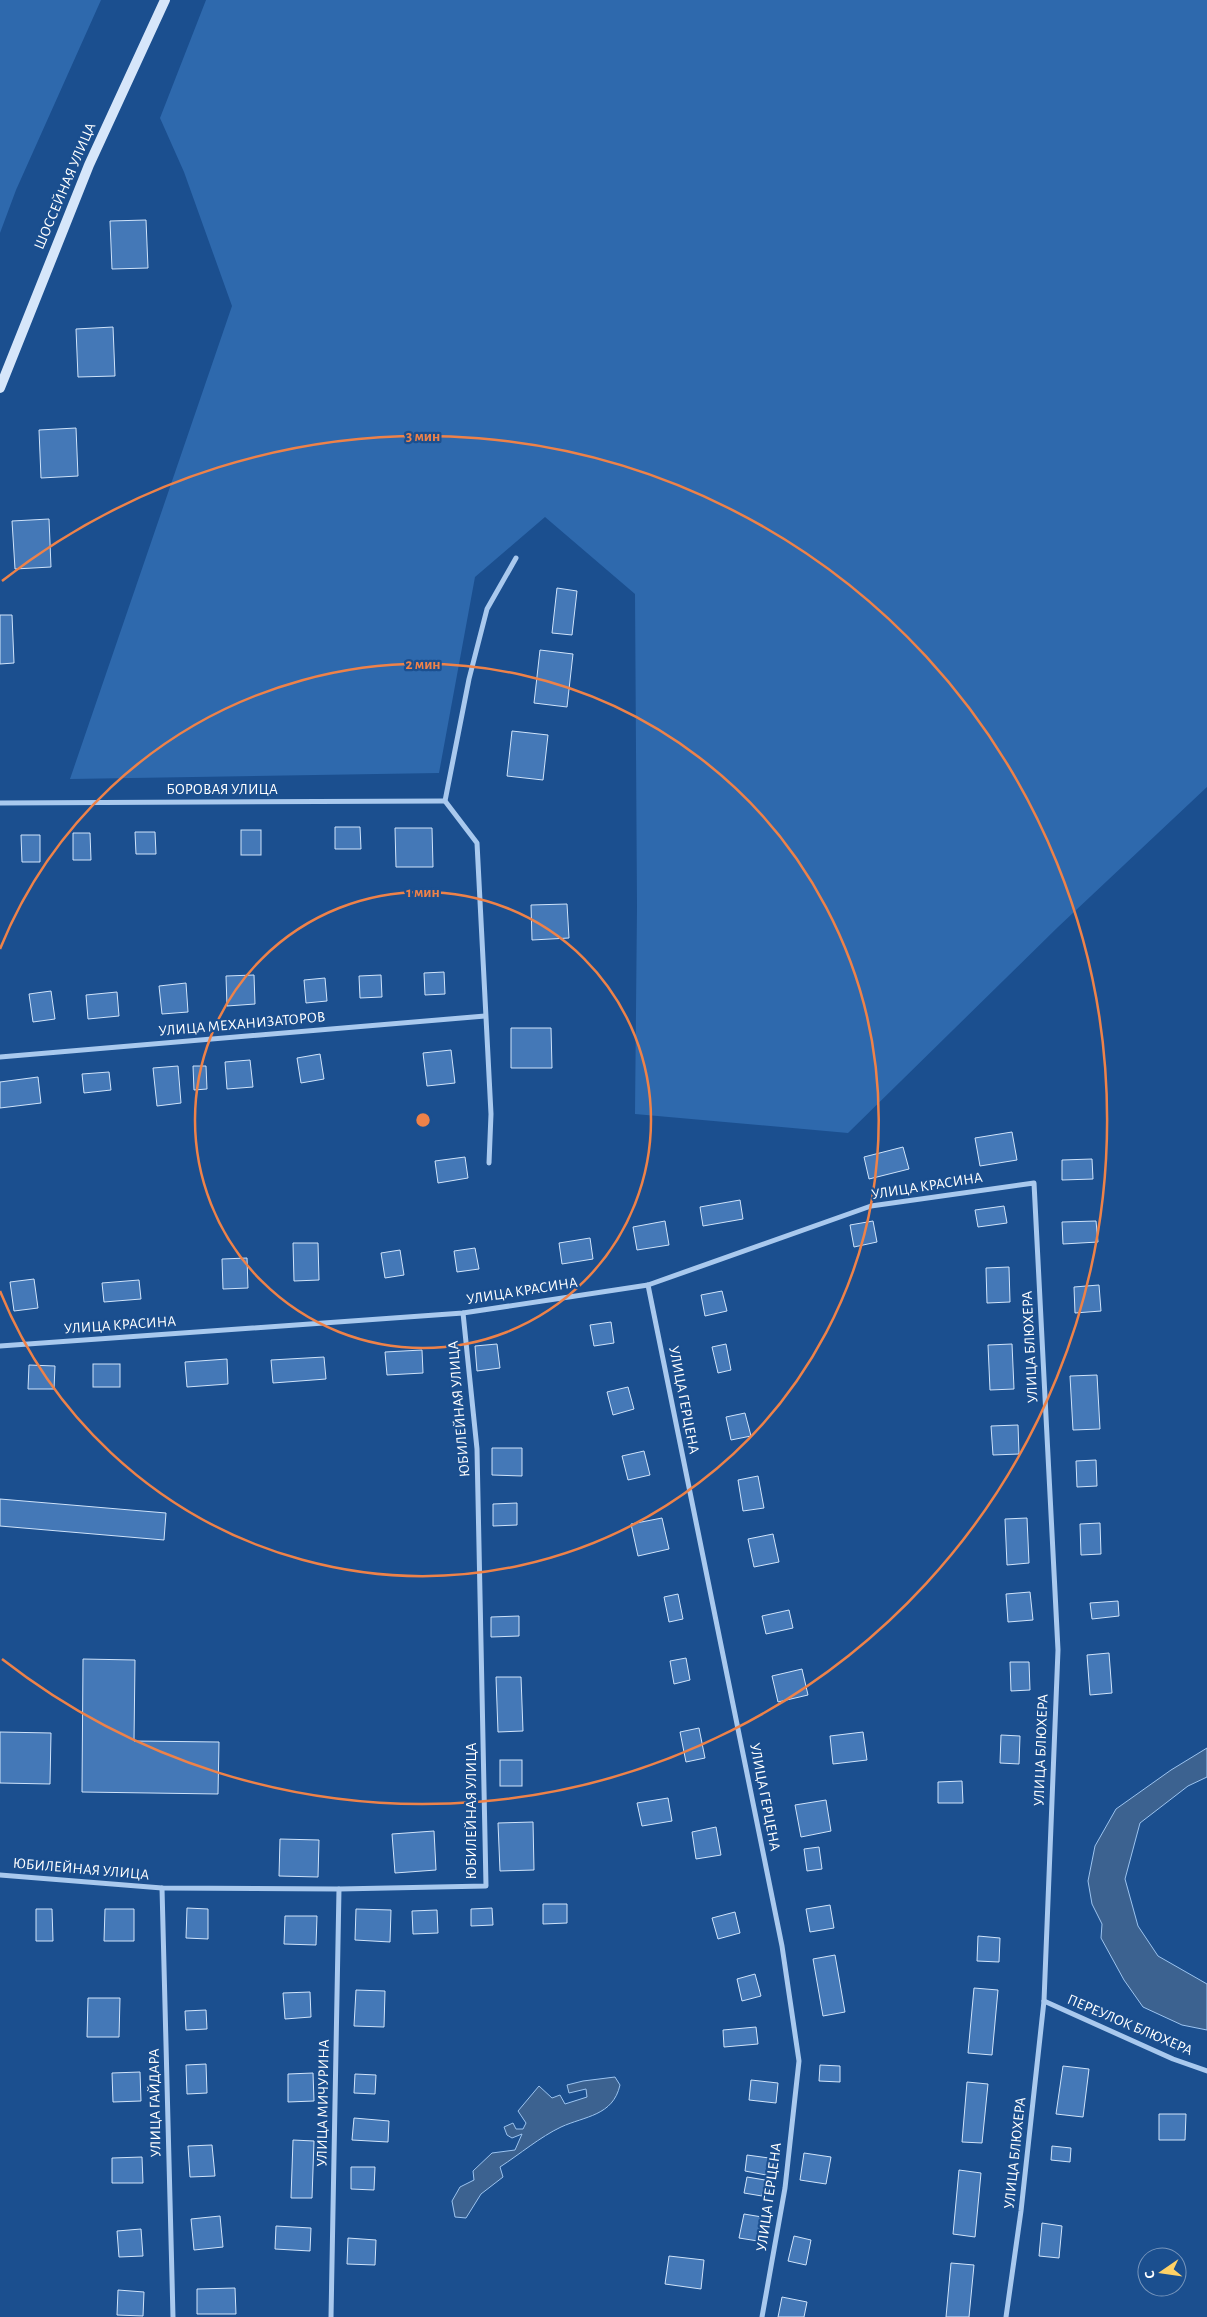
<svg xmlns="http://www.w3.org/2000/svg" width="1207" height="2317" viewBox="0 0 1207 2317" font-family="'Alegreya Sans',sans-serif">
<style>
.green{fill:#2e69ad}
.water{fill:#3c6290;stroke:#9cc4f0}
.building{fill:#4478b7;stroke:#cfe3fa}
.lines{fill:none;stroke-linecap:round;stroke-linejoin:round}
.street{stroke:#a9c9ee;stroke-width:5}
.secondary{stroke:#d6e6fa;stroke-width:10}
.ring{fill:none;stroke:#ee8249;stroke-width:2.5}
.labels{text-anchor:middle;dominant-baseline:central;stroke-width:4.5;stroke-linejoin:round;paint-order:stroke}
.street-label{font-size:15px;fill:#fff;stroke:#1b4f8f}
.centre{fill:#ee8249;stroke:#1b4f8f;stroke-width:2.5}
.ring-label{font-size:15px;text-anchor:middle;font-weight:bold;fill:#ee8249;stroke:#1b4f8f;stroke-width:4.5;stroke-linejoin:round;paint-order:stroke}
</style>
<rect width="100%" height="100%" fill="#1b4f8f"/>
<!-- green -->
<g class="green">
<path d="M0,0H101L16,190L0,233Z"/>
<path d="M206,0H1207V787L1058,927L848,1133L635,1114L637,906L635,594L545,517L475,577L439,773L70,779L232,306L184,172L160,118Z"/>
</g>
<!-- water -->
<g class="water">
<path d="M1207,1748V1777L1188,1786L1140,1823L1125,1879L1138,1926L1158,1956L1207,1984V2030L1182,2025L1143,2007L1124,1980L1101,1938L1102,1924L1092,1904L1088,1881L1095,1846L1116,1809L1171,1770Z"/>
<path d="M615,2077L620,2085C613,2116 585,2116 561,2127C540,2137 520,2154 500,2167L503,2177L481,2194L466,2218L455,2217L452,2201L460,2187L474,2180L473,2171L492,2153L515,2150L522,2134L512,2138L507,2135L504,2127L513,2123L516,2129H523L526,2123L518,2111L539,2086L552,2098L560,2095L565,2104L587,2097L586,2089L569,2093L567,2085L583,2081Z"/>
</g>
<!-- building -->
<g class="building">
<path d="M146,220L148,268L112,269L110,221Z"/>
<path d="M113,327L115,376L78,377L76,329Z"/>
<path d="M76,428L78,476L41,478L39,430Z"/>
<path d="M49,519L51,567L15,569L12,521Z"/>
<path d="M557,588L577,591L572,635L552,633Z"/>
<path d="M0,615H12L14,663L0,664Z"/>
<path d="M540,650L573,654L567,707L534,703Z"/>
<path d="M512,731L548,735L543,780L507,776Z"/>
<path d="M335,827H360L361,849H335Z"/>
<path d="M395,828H432L433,867H396Z"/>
<rect x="241" y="830" width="20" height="25"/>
<path d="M135,832H155L156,854H136Z"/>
<path d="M73,833H90L91,860H73Z"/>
<path d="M21,835H40V862H22Z"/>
<path d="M567,904L569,938L532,940L531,905Z"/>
<path d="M444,972L445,994L425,995L424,973Z"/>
<path d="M254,975L255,1004L227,1006L226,976Z"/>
<path d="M381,975L382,997L360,998L359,976Z"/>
<path d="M325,978L327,1001L306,1003L304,980Z"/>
<path d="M186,983L188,1012L162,1014L159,986Z"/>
<path d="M51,991L55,1019L33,1022L29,994Z"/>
<path d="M117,992L119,1016L88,1019L86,995Z"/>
<path d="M511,1028H551L552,1068H511Z"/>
<path d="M451,1050L455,1083L427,1086L423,1053Z"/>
<path d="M320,1054L324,1079L301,1083L297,1058Z"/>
<path d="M250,1060L253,1087L227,1089L225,1062Z"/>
<path d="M178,1066L181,1103L157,1106L153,1068Z"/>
<path d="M193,1066H206L207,1089L194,1090Z"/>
<path d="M109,1072L111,1090L84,1093L82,1074Z"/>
<path d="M38,1077L41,1103L0,1108V1082Z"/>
<path d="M1012,1132L1017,1160L980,1166L975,1138Z"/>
<path d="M903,1147L909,1169L869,1179L864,1157Z"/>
<path d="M465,1157L468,1178L438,1183L435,1161Z"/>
<path d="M1092,1159L1093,1179L1062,1180V1160Z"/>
<path d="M740,1200L743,1219L703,1226L700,1207Z"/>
<path d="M1004,1206L1007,1223L978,1227L975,1210Z"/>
<path d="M665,1221L669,1245L637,1250L633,1227Z"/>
<path d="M873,1221L877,1242L854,1247L850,1225Z"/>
<path d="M1096,1221L1098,1242L1063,1244L1062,1222Z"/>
<path d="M590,1238L593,1259L562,1264L559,1243Z"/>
<path d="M293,1243H318L319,1280L294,1281Z"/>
<path d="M475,1248L479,1269L457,1272L454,1251Z"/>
<path d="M400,1250L404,1275L385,1278L381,1253Z"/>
<path d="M247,1258L248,1288L223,1289L222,1259Z"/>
<path d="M1009,1267L1010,1302L987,1303L986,1268Z"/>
<path d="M34,1279L38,1308L14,1311L10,1282Z"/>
<path d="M139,1280L141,1299L104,1302L102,1283Z"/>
<path d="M1099,1285L1101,1311L1075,1313L1074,1287Z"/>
<path d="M722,1291L727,1311L705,1316L701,1295Z"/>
<path d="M611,1322L614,1343L594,1346L590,1325Z"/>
<path d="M497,1344L500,1368L477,1371L475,1346Z"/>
<path d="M726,1344L731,1370L718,1373L712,1347Z"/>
<path d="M1012,1344L1014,1389L990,1390L988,1345Z"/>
<path d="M422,1350L423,1373L387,1375L385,1352Z"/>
<path d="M324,1357L326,1379L273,1383L271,1360Z"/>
<path d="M227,1359L228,1384L187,1387L185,1362Z"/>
<rect x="93" y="1364" width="27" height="23"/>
<path d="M29,1365L55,1366L54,1389H28Z"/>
<path d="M1097,1375L1100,1429L1073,1430L1070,1376Z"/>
<path d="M628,1387L634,1409L613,1415L607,1392Z"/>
<path d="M745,1413L751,1436L731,1440L726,1417Z"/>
<path d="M1018,1425L1019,1454L993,1455L991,1426Z"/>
<path d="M492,1448H522V1476L492,1475Z"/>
<path d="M644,1451L650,1475L628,1480L622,1456Z"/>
<path d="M1096,1460L1097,1486L1077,1487L1076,1461Z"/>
<path d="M758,1476L764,1508L743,1511L738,1480Z"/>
<path d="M0,1499L166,1513L164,1540L0,1526Z"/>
<path d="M517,1503V1525L493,1526V1504Z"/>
<path d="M662,1518L669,1549L638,1556L631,1524Z"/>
<path d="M1027,1518L1029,1563L1007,1565L1005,1519Z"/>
<path d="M1100,1523L1101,1554L1081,1555L1080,1524Z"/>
<path d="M773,1534L779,1562L754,1567L748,1539Z"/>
<path d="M1030,1592L1033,1620L1008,1622L1006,1594Z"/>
<path d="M678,1594L683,1619L669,1622L664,1597Z"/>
<path d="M1118,1601L1119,1616L1092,1619L1090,1603Z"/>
<path d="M789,1610L793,1628L766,1634L762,1616Z"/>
<path d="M519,1616V1636L491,1637V1617Z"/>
<path d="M1109,1653L1112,1693L1090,1695L1087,1655Z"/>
<path d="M686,1658L690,1680L674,1684L670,1661Z"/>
<path d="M83,1659L135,1660L134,1741L219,1742L218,1794L82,1792Z"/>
<path d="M1010,1662H1029L1030,1690L1011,1691Z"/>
<path d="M802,1669L808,1695L778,1702L772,1676Z"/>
<path d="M496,1677H521L523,1731L498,1732Z"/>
<path d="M699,1728L705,1758L686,1762L680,1732Z"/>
<path d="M0,1732L51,1733L50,1784L0,1783Z"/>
<path d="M863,1732L867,1760L833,1764L830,1736Z"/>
<path d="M1001,1735L1020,1736L1019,1764L1000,1763Z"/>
<rect x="500" y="1760" width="22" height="26"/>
<path d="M962,1781L963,1803H938V1782Z"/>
<path d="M668,1798L672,1821L642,1826L637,1803Z"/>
<path d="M826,1800L831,1831L801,1837L795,1805Z"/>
<path d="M533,1822L534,1870L500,1871L498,1823Z"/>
<path d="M716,1827L721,1855L696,1859L692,1832Z"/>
<path d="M434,1831L436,1870L395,1873L392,1834Z"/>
<path d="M280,1839L319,1840L318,1877L279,1876Z"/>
<path d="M819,1847L822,1869L807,1871L804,1849Z"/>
<path d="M543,1904H567V1923L543,1924Z"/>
<path d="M830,1905L834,1928L810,1932L806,1909Z"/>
<path d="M187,1908L208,1909V1939L186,1938Z"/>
<path d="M492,1908L493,1925L471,1926V1909Z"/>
<path d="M36,1909H52L53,1941H36Z"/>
<path d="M105,1909H134V1941H104Z"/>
<path d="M356,1909L391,1910L390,1942L355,1940Z"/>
<path d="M437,1910L438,1933L413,1934L412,1911Z"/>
<path d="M735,1912L740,1933L718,1939L712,1918Z"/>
<path d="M285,1916H317L316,1945L284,1944Z"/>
<path d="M978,1936L1000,1938L999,1962L977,1961Z"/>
<path d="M835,1955L845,2012L823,2016L813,1959Z"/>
<path d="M755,1974L761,1996L742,2001L737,1979Z"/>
<path d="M974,1988L998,1990L992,2055L968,2053Z"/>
<path d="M356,1990L385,1991L384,2027L354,2026Z"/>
<path d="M310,1992L311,2017L285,2019L283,1993Z"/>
<path d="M88,1998H120L119,2037H87Z"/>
<path d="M206,2010L207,2029L186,2030L185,2011Z"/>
<path d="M756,2027L758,2044L724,2047L723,2030Z"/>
<path d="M206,2064L207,2093L187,2094L186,2065Z"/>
<path d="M820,2065L840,2066V2082L819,2081Z"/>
<path d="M1063,2066L1089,2069L1083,2117L1056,2114Z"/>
<path d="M140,2072L141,2101L113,2102L112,2073Z"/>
<path d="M313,2073L314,2101L288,2102V2074Z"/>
<path d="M355,2074L376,2075L375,2094L354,2093Z"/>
<path d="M751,2080L778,2083L776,2103L749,2100Z"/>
<path d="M967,2082L988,2084L982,2143L962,2142Z"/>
<path d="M1159,2114H1186L1185,2140H1159Z"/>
<path d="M354,2118L389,2121L388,2142L352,2140Z"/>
<path d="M293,2140L314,2141L312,2198H291Z"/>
<path d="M212,2145L215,2176L190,2177L188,2146Z"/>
<path d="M1052,2146L1071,2148L1070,2162L1051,2160Z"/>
<path d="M804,2153L831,2157L826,2184L800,2180Z"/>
<path d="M747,2155L769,2158L766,2175L745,2171Z"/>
<path d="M142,2157L143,2183H112V2158Z"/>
<path d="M351,2167H375L374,2190L351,2189Z"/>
<path d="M959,2170L981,2173L975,2237L953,2234Z"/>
<path d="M747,2177L765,2180L762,2196L744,2193Z"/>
<path d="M744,2214L762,2217L758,2241L739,2238Z"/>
<path d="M220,2216L223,2247L194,2250L191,2219Z"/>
<path d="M1042,2223L1062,2226L1059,2258L1039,2256Z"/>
<path d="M276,2226L311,2228L310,2251L275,2249Z"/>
<path d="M141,2229L143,2256L119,2257L117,2231Z"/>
<path d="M794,2236L811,2240L806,2265L788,2261Z"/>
<path d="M348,2238L376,2240L375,2265L347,2264Z"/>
<path d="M669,2256L704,2260L701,2289L665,2284Z"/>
<path d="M951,2263L974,2265L969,2317H946Z"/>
<path d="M235,2288L236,2314H197V2289Z"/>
<path d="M118,2290L144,2292L143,2316L117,2315Z"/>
<path d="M782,2297L807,2302L804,2317H778Z"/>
</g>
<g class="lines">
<!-- street -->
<g class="street">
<path d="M0,803L445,801"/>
<path d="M0,1057L485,1016"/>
<path d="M489,1163L491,1114L477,843L445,801L469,679L487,609L516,558"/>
<path d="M648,1285L782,1946L799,2061L785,2188L762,2317"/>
<path d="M0,1346L463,1313L648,1285L871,1206L1034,1183L1058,1650L1044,2001L1021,2211L1006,2317"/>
<path d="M0,1875L162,1888L339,1889L486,1886L477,1449L463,1313"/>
<path d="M162,1888L173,2317"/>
<path d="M1044,2001L1173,2059L1207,2071"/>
<path d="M331,2317L339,1889"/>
</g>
<!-- secondary -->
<path class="secondary" d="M0,388L89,165L165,0"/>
</g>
<!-- distance rings -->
<g class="ring">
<circle cx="423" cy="1120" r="228"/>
<path d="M0 949A456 456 0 1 1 0 1291"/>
<path d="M2 581A684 684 0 1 1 2 1659"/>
</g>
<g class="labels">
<!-- street labels -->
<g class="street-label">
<text transform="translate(65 186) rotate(-67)">ШОССЕЙНАЯ УЛИЦА</text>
<text x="222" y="789">БОРОВАЯ УЛИЦА</text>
<text transform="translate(242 1024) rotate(-5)">УЛИЦА МЕХАНИЗАТОРОВ</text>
<text transform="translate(927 1186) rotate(-9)">УЛИЦА КРАСИНА</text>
<text transform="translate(522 1291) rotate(-9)">УЛИЦА КРАСИНА</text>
<text transform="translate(120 1325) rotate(-4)">УЛИЦА КРАСИНА</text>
<text transform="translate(1030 1347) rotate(-93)">УЛИЦА БЛЮХЕРА</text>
<text transform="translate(684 1400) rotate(79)">УЛИЦА ГЕРЦЕНА</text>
<text transform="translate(459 1409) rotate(-95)">ЮБИЛЕЙНАЯ УЛИЦА</text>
<text transform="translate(1041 1750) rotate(-88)">УЛИЦА БЛЮХЕРА</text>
<text transform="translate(765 1797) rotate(79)">УЛИЦА ГЕРЦЕНА</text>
<text transform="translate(471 1811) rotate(-90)">ЮБИЛЕЙНАЯ УЛИЦА</text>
<text transform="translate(81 1869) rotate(5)">ЮБИЛЕЙНАЯ УЛИЦА</text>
<text transform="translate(1130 2025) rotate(23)">ПЕРЕУЛОК БЛЮХЕРА</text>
<text transform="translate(155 2103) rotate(-91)">УЛИЦА ГАЙДАРА</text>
<text transform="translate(323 2103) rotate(-89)">УЛИЦА МИЧУРИНА</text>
<text transform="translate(1015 2153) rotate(-84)">УЛИЦА БЛЮХЕРА</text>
<text transform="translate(769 2197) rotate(-82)">УЛИЦА ГЕРЦЕНА</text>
</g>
</g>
<circle cx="423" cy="1120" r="8" class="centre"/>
<g class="ring-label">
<text x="423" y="441">3 мин</text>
<text x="423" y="669">2 мин</text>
<text x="423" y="897">1 мин</text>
</g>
<!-- north arrow -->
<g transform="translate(1162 2272) rotate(257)"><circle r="24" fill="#1b4f8f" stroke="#7695bc"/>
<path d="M0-4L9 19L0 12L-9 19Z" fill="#ffd166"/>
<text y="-8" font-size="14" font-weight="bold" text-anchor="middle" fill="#ffffff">С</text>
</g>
</svg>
